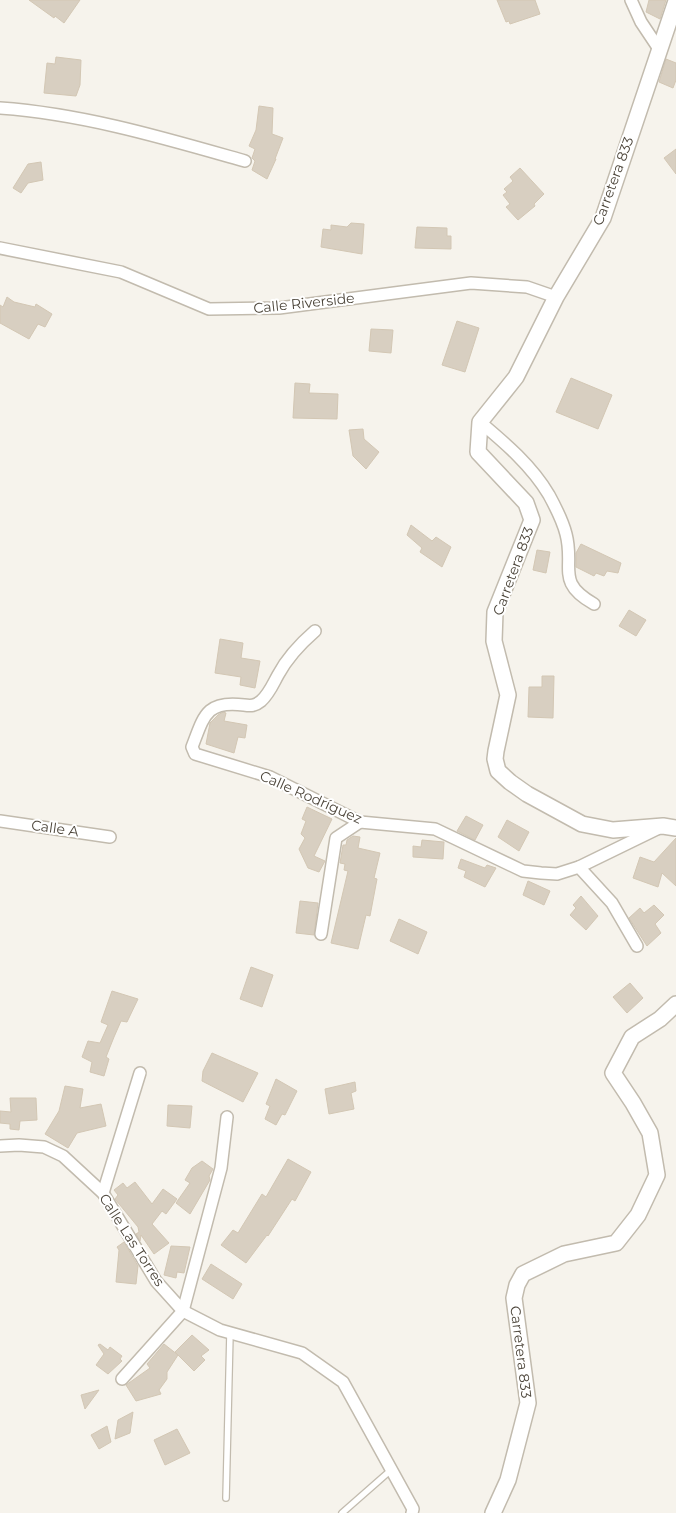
<svg xmlns="http://www.w3.org/2000/svg" width="676" height="1513" viewBox="0 0 676 1513" font-family="Montserrat,sans-serif">
<style>
.building{fill:#d8cfc1;stroke:#d3c7b4}
.lines{fill:none;stroke-linecap:round;stroke-linejoin:round}
.service-casing{stroke:#c2bbae;stroke-width:8}
.minor-casing{stroke:#c2bbae;stroke-width:14}
.tertiary-casing{stroke:#c2bbae;stroke-width:18}
.service{stroke:#fff;stroke-width:5.5}
.minor{stroke:#fff;stroke-width:11}
.tertiary{stroke:#fff;stroke-width:15}
.labels{text-anchor:middle;dominant-baseline:central;stroke-width:4;stroke-linejoin:round;paint-order:stroke}
.street-label{font-size:14px;fill:#4b4439;stroke:#fff}
</style>
<rect width="100%" height="100%" fill="#f6f3ec"/>
<!-- building -->
<g class="building">
<path d="M29,0H80L64,23L55,16L54,18Z"/>
<path d="M497,0H535L540,14L510,24L509,21L506,22Z"/>
<path d="M649,0H666L660,19L646,12Z"/>
<path d="M56,57L81,60L80,85L76,96L44,93L47,63L55,64Z"/>
<path d="M666,59L676,63V80L673,88L659,82Z"/>
<path d="M259,106L273,108L272,134L283,138L275,159H276L267,179L252,170L255,161L252,158L255,149L249,146L256,130Z"/>
<path d="M676,149V174L664,158Z"/>
<path d="M41,162L43,180L28,183L21,193L13,188L28,164Z"/>
<path d="M520,168L544,194L534,204L535,206L518,220L506,207L510,204L503,195L507,192L504,189L513,181L510,177Z"/>
<path d="M351,223L364,224L362,254L321,247L323,229L331,230V225L347,227Z"/>
<path d="M417,227L447,228V236H451V249L415,248Z"/>
<path d="M7,297L14,302L35,307L36,304L52,314L45,327L38,324L29,339L0,323V305L3,307Z"/>
<path d="M457,321L479,328L465,372L442,365Z"/>
<path d="M371,329L393,330L391,353L369,351Z"/>
<path d="M571,378L612,395L598,429L556,412Z"/>
<path d="M295,383L310,384L309,393L338,394L337,419L293,418Z"/>
<path d="M363,429L364,439L379,452L366,469L353,456L349,430Z"/>
<path d="M411,525L432,541L436,537L451,547L442,567L420,552L422,548L407,535Z"/>
<path d="M581,544L621,563L618,573L607,571L604,576L596,573L594,576L576,567V553Z"/>
<path d="M537,550L550,552L546,573L533,570Z"/>
<path d="M629,610L646,620L636,636L619,626Z"/>
<path d="M220,639L243,643L241,658L260,661L255,688L240,685L241,677L215,673Z"/>
<path d="M542,676H554L553,718L528,717L529,687H542Z"/>
<path d="M223,712L226,713L224,721L247,725L245,738L238,737L234,753L206,744L210,723L218,715Z"/>
<path d="M307,807L332,819L314,856L325,861L319,872L308,868L299,849L305,838L301,834L306,821L302,819Z"/>
<path d="M466,816L483,825L475,840L457,831Z"/>
<path d="M507,820L529,832L519,851L498,837Z"/>
<path d="M353,836L360,837L358,848L380,853L374,878L377,879L370,916L366,915L358,949L331,943L348,871L344,870L345,864L340,863L343,845H346L347,840Z"/>
<path d="M676,838V886L662,873L658,887L633,878L640,857L654,862Z"/>
<path d="M422,840L444,842L443,859L413,857V846L421,847Z"/>
<path d="M461,859L485,868L487,865L496,868L485,887L464,877L466,871L458,868Z"/>
<path d="M528,881L550,891L544,905L523,895Z"/>
<path d="M581,896L598,916L586,930L570,915L576,908L573,905Z"/>
<path d="M300,901L318,903L314,935L296,933Z"/>
<path d="M654,905L664,915L655,924L661,933L647,946L629,918L640,908L644,913Z"/>
<path d="M399,919L427,932L418,954L390,941Z"/>
<path d="M251,967L273,975L262,1007L240,999Z"/>
<path d="M630,983L643,998L627,1013L613,997Z"/>
<path d="M112,991L138,999L127,1022L121,1021L114,1037L106,1057L109,1059L104,1076L90,1072L92,1062L82,1057L88,1041L100,1043L108,1025L101,1022Z"/>
<path d="M212,1053L258,1073L243,1102L202,1081L203,1071Z"/>
<path d="M276,1079L297,1091L285,1115L282,1114L276,1125L265,1119L270,1106L266,1104Z"/>
<path d="M355,1082L356,1091L351,1093L354,1109L329,1114L325,1089Z"/>
<path d="M65,1086L83,1089L80,1108L101,1104L106,1126L77,1133L68,1148L45,1134L59,1111Z"/>
<path d="M10,1098H36L37,1120L20,1121L19,1130L10,1129V1124L0,1123V1111L11,1112Z"/>
<path d="M168,1105L192,1106L190,1128L167,1126Z"/>
<path d="M288,1159L311,1172L295,1201L292,1199L268,1236L267,1235L246,1263L221,1245L233,1230L238,1233L262,1194L266,1197Z"/>
<path d="M202,1161L213,1169L209,1176L210,1180L190,1214L176,1203L190,1183L185,1180L192,1168Z"/>
<path d="M135,1182L152,1204L163,1189L177,1199L166,1214L162,1211L152,1224L169,1243L154,1254L141,1235L140,1241L136,1234L139,1232L138,1227L115,1199L118,1195L114,1190L123,1183L127,1188Z"/>
<path d="M124,1242L138,1266L136,1284L116,1282L119,1250L117,1247Z"/>
<path d="M171,1246L190,1247L184,1273L177,1272L176,1278L164,1275Z"/>
<path d="M211,1264L242,1284L233,1299L202,1279Z"/>
<path d="M192,1335L209,1350L201,1356L205,1360L194,1371L175,1352Z"/>
<path d="M100,1344L108,1350L110,1347L122,1356L120,1359L122,1361L108,1374L96,1365L104,1354L98,1345Z"/>
<path d="M164,1344L178,1355L167,1372V1379L159,1390L161,1394L136,1401L126,1385L150,1368L147,1364Z"/>
<path d="M99,1390L85,1409L81,1395Z"/>
<path d="M133,1412L130,1433L115,1439L118,1420Z"/>
<path d="M107,1426L111,1442L99,1449L91,1435Z"/>
<path d="M177,1429L190,1453L165,1465L154,1440Z"/>
</g>
<g class="lines">
<defs>
<g id="service">
<path d="M226,1498L230,1333"/>
<path d="M342,1513L391,1470"/>
</g>
<g id="minor">
<path d="M631,0L641,22L659,49"/>
<path d="M0,108C84,114 164,138 245,161"/>
<path d="M0,248L121,272L209,309L279,308L471,283L527,287L556,297"/>
<path d="M480,422C505,443 532,466 549,495C555,506 563,522 566,534C575,568 555,582 594,604"/>
<path d="M315,631C300,644 287,658 278,675C273,684 269,694 261,701C255,706 251,706 244,705C206,700 204,716 192,747L195,754L270,777L360,822L435,829L523,871L541,873L557,874L579,867L657,829"/>
<path d="M0,821L110,837"/>
<path d="M579,867L612,903L637,946"/>
<path d="M321,934L336,838L360,822"/>
<path d="M0,1146L19,1145L44,1147L63,1156L103,1193L156,1281L183,1311L220,1330L302,1353L343,1382L413,1509L412,1513"/>
<path d="M103,1193L140,1073"/>
<path d="M122,1379L183,1311L221,1168L227,1117"/>
</g>
<g id="tertiary">
<path d="M676,1L603,218L556,297L516,377L480,422L478,452L526,503L532,520L495,612L494,641L508,695L496,751L495,759L498,771L510,782L527,794L582,824L613,830L663,826L676,828"/>
<path d="M493,1513L508,1480L528,1403L514,1298L517,1285L523,1274L564,1254L616,1243L638,1215L657,1175L650,1133L633,1103L613,1073L632,1037L660,1019L676,1004"/>
</g>
</defs>
<!-- service casing -->
<use href="#service" class="service-casing"/>
<!-- minor casing -->
<use href="#minor" class="minor-casing"/>
<!-- tertiary casing -->
<use href="#tertiary" class="tertiary-casing"/>
<!-- service -->
<use href="#service" class="service"/>
<!-- minor -->
<use href="#minor" class="minor"/>
<!-- tertiary -->
<use href="#tertiary" class="tertiary"/>
</g>
<g class="labels">
<!-- street labels -->
<g class="street-label">
<text transform="translate(613 181) rotate(-70)">Carretera 833</text>
<text transform="translate(304 303) rotate(-6)">Calle Riverside</text>
<text transform="translate(513 571) rotate(-70)">Carretera 833</text>
<text transform="translate(311 797) rotate(24)">Calle Rodríguez</text>
<text transform="translate(55 828) rotate(8)">Calle A</text>
<text transform="translate(132 1240) rotate(57)">Calle Las Torres</text>
<text transform="translate(521 1352) rotate(83)">Carretera 833</text>
</g>
</g>
</svg>
